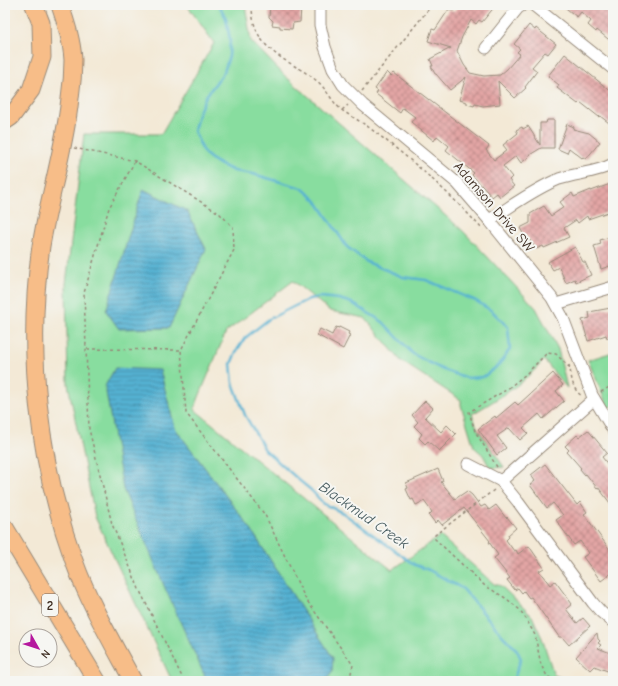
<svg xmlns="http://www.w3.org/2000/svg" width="618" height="686" viewBox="0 0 618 686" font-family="'Comic Neue',sans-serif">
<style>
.green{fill:#88dd9f;stroke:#62845e}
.water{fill:url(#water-rules);stroke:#486e78}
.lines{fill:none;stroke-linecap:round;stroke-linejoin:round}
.stream{stroke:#54b1d2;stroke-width:2.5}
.building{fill:url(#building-cross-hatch)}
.minor-casing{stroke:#978a7a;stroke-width:13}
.highway-casing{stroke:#978a7a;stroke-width:19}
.path{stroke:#978a7a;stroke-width:1.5;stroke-dasharray:3 3;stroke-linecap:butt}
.minor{stroke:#fff;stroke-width:11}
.highway{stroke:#f7bd88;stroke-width:17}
.labels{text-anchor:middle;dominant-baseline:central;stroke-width:4;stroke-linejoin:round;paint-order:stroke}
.shield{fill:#f6f6f2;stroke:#73675e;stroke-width:1}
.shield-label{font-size:13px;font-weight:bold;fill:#3b2a1e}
.street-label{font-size:14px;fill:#3b2a1e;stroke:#f6f6f2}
.water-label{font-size:15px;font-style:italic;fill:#44595d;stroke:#f6f6f2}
</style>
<defs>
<pattern id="water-rules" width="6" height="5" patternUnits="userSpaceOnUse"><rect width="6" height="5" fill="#54b1d2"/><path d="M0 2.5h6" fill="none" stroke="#4790aa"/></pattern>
<pattern id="building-cross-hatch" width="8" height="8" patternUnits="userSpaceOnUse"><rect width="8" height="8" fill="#e3a6a5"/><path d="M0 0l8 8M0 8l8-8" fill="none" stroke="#b98786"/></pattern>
</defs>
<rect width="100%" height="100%" fill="#f6f6f2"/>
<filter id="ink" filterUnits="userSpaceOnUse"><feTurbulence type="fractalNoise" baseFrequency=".025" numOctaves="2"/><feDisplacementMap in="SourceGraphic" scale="8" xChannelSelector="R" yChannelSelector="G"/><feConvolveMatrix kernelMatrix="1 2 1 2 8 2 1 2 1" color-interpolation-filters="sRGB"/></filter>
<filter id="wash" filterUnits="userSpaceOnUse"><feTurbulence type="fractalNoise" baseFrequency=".012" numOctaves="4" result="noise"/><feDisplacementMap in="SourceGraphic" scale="16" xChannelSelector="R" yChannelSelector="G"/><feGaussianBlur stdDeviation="0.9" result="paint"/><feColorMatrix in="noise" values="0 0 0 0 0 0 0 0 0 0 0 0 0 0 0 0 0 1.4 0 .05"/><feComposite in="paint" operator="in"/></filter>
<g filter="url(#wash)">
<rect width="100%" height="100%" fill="#f3e9d6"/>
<!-- green -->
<g class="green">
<path d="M187,5H245L251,41L285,76L463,231L536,308L558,349L567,388L544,360C522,385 501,397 472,414L478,430L504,467L490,468L483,455L474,447L461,405V400L401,361L365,318L330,311L293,281L226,332L194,409L392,570L440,536L494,584L501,586L532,616L542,638L554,675L571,681H172L95,517L68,384L66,284L84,134H161L214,43Z"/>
<path d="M613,352V405L608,408L588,360Z"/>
</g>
<!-- water -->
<g class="water">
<path d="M143,189L187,211L206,249L169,328L119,329L106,311Z"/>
<path d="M115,368L160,370L175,428L250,528L333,658L332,672L326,681H207L165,588L123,489L105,386Z"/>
</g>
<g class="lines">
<!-- stream -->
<path class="stream" d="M219,5L226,18L230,40L229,56L224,72L206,96L198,114L194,131L204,153L215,162L234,171L253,174L302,188L316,200L347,247L367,262L403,277L426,280L476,301L492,311L508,327L510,349L499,365L483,377L467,378L441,369L413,354L383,322L352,303L339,299L321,297L309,299L269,319L245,338L236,352L231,364L233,383L245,415L265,450L300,481L311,490L324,504L343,513L415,565L429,570L463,589L503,636L517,650L521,659L513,681"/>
</g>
<g id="blocks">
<!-- building -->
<g class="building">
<path d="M459,5H496L482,22L479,20L476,24L471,20L462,37L457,51L464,65L470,73L484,76L500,75L507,69L520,54L517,52L520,49L514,44L529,25L535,30L536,28L556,44L548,54L545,52L532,67L537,71L525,87L526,88L515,98L498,81L500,104L483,106L475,104L474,106L467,104V102L459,100L466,77L450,90L436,74H435L431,66H433L430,59L451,48L428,41L432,29L435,30L449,9L454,11Z"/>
<path d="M562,5H613V43L597,30L596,32L588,25L591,21L581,12L577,17Z"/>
<path d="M270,6L301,8L300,22L293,23L292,29L280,28V26L272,25L273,21L269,17Z"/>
<path d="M565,54L613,93V126L600,116L599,117L580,102L578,104L557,88L559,85L548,76Z"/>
<path d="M387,72L391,76L394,73L489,146L486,150L494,160L507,150L503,145L518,133L516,130L522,127L523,129L528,126L540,145V123H546L547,120H554V148H541L528,156L529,157L521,163L516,156L503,166L512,177L509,180L514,186L500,197L497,193L492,197L472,175L474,173L446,150L449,146L437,136L434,141L411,122L415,117L403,108L400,113L376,94L378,91L375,89Z"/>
<path d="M567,124L574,127L573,129L589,133L600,142L586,159L583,157L582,158L569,148L567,153L558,149Z"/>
<path d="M613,183V224L608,212L588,219L587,216L578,223L576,220L564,228L569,237L544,248L543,246L536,249L527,236L525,237L520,228L530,223V214L544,206L551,216L564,207L560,202L572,193L574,197L591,190V191Z"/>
<path d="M613,236V265L601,269L594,246L601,244L600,240Z"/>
<path d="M575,247L583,262H585L591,275L576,282L575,279L566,283L559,267L553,270L548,262Z"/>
<path d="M611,308L613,317V337L607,338L606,335L588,341L582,320L590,318L589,312Z"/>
<path d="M336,327L339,328V327L349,332L348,334L350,335L343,349L317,335L320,329L332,335Z"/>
<path d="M553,373L563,385L556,391L564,401L543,419L539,414L523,428L528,433L520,440L509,428L497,436L506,448L497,455L478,429L495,416L496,418L515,402L518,405Z"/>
<path d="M425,401L433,408L425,417L441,432L447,425L456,434L439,451L428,441L425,444L419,438L422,434L414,426L418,422L412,415Z"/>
<path d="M588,430L607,453L602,457L613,471V507L598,487L597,488L586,474L585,475L580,469L581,468L567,452L569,450L565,446L577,435L579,437Z"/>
<path d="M545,464L577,505L580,502L587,512L584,514L613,554V572L601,581L583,557L589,553L580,541L574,545L556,520L563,515L553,503L547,508L530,485L535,481L531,475Z"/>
<path d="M438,469L443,481L441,482L455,499L467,491L472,495L481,507L485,505L489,510L496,505L506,518L507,517L516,528L508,535L509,537L506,540L514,551L516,550L518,554L529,546L544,568L539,571L550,585L555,581L572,604L566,609L577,623L583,618L590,626L569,645L562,637H559L557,634L531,597L529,598L524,591L522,593L518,588L515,590L507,580L510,578L494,558L498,555L489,542L490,541L464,508L442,525L438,520L435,523L429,515L432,512L424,501L416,505L413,499L411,500L406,489L408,488L406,483Z"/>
<path d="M597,633L598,639L600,641L598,643L601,645L598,648L613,654V673L594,666L590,670L576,657Z"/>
</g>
</g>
</g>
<g filter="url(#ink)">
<use href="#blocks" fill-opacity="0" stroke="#978a7a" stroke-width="1"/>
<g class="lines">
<defs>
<g id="minor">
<path d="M320,5V25L325,47L333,69L343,85L363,105L457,183L489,220L552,298L563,318L592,395L613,430"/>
<path d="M533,5L613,69"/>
<path d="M486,48L518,8L523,5"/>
<path d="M489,220C512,206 534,189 559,179C577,173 596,173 613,164"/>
<path d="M556,304L613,287"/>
<path d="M594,399L501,481L518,502L593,603L601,612L613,622"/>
<path d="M468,464L501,481"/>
</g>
<g id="highway">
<path d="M60,5C66,23 72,41 73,60C73,72 72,85 70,98C65,148 49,196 41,246C26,351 38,461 74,561C89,603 112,642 133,681"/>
<path d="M5,121L11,117L31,90L42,57L41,23L34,5"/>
<path d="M5,528L97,681"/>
</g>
</defs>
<!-- minor casing -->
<use href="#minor" class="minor-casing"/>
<!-- highway casing -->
<use href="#highway" class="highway-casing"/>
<!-- path -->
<g class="path">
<path d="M252,5C252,16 254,28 260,37C274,59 298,65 317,81C327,89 332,103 343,111C352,117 362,122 371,129C411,159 450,193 483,230"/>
<path d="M362,91L432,5"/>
<path d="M342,110L348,105"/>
<path d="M74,148L135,161L219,213L233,227L234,250L181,350L186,413L265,515L305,598L353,665L349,681"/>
<path d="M135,161L109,208L84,293L89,429L112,524L139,589L184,681"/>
<path d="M87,349L181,350"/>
<path d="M569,365C572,376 571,389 582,396"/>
<path d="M601,392L613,385"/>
<path d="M497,467L475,431L469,412L506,390L526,374L547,353L556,354L569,367"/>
<path d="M494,490L435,535L434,538L484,585L507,599L520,610L526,619L535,635L541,665L547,676L555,681"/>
</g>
<!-- minor -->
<use href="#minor" class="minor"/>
<!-- highway -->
<use href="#highway" class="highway"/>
</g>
</g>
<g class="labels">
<!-- shield labels -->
<rect class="shield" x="42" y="594" width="16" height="22" rx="3"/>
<g class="shield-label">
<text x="50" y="605">2</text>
</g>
<!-- street labels -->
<g class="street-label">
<text transform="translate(494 207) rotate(49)">Adamson Drive SW</text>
</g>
<!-- water labels -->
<g class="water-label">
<text transform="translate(364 515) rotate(35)">Blackmud Creek</text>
</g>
</g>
<!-- margin -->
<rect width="618" height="686" fill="none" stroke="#f6f6f2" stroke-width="20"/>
<!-- north arrow -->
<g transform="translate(38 648) rotate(129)"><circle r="19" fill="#f6f6f2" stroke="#aba49d"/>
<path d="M0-3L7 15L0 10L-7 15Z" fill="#b5179e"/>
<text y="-6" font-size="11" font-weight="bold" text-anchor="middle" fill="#3b2a1e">N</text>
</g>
</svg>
